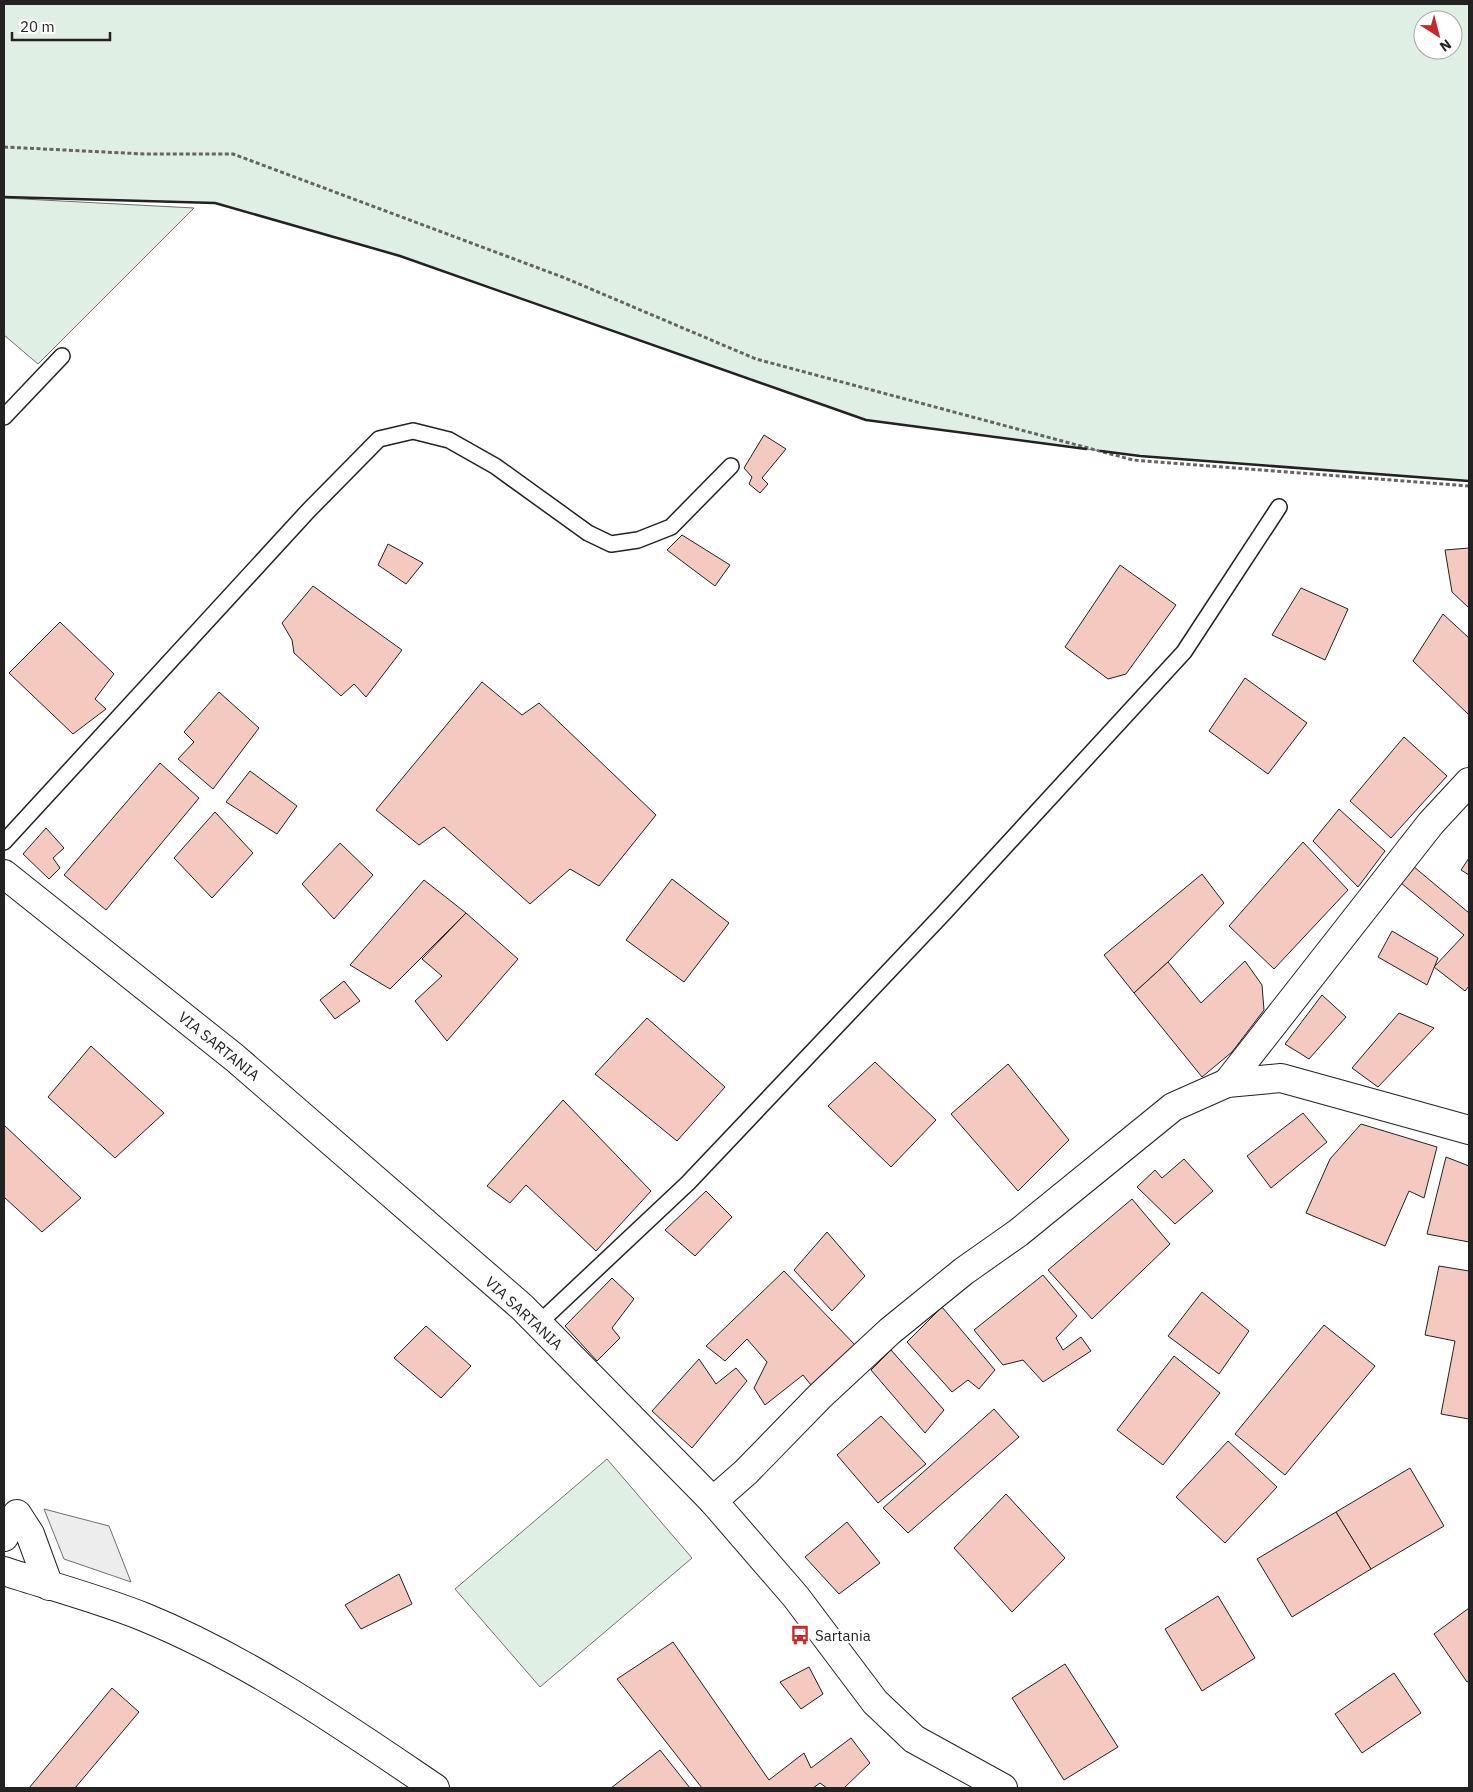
<svg xmlns="http://www.w3.org/2000/svg" width="1473" height="1792" viewBox="0 0 1473 1792" font-family="'IBM Plex Sans',sans-serif">
<style>
.green{fill:#e0efe3;stroke:#6f6f6f;fill-rule:evenodd}
.parking{fill:#ededed;stroke:#6f6f6f}
.building{fill:#f3c9c0;stroke:#222}
.lines{fill:none;stroke-linecap:round;stroke-linejoin:round}
.service-casing{stroke:#222;stroke-width:18}
.minor-casing{stroke:#222;stroke-width:30}
.tertiary-casing{stroke:#222;stroke-width:30}
.path{stroke:#646464;stroke-width:3;stroke-dasharray:4 2.5;stroke-linecap:butt}
.service{stroke:#fff;stroke-width:15}
.minor{stroke:#fff;stroke-width:28}
.tertiary{stroke:#fff;stroke-width:28}
.wall{stroke:#222;stroke-width:2.5}
.labels{text-anchor:middle;dominant-baseline:central;stroke-width:4;stroke-linejoin:round;paint-order:stroke}
.street-label{font-size:15px;fill:#222;stroke:#fff}
.poi-label{font-size:15px;fill:#222;stroke:#fff;text-anchor:start}
</style>
<rect width="100%" height="100%" fill="#fff"/>
<!-- green -->
<g class="green">
<path d="M4,4H1469V481L1140,456L866,420L400,256L215,203L4,197ZM1423,20H1453V50H1423Z"/>
<path d="M4,198L194,208L38,364L4,335Z"/>
<path d="M607,1459L692,1558L540,1687L455,1589Z"/>
</g>
<!-- parking -->
<path class="parking" d="M44,1509L109,1526L131,1582L64,1559Z"/>
<!-- building -->
<g class="building">
<path d="M764,435L786,449L762,478L768,484L760,493L749,484L752,477L744,468Z"/>
<path d="M682,535L730,565L715,586L667,550Z"/>
<path d="M388,544L423,563L406,584L378,565Z"/>
<path d="M1469,548V608L1452,592L1445,550Z"/>
<path d="M1120,565L1176,605L1126,674L1108,679L1065,647Z"/>
<path d="M313,586L402,650L366,697L354,684L341,696L294,653L292,640L282,623Z"/>
<path d="M1301,588L1348,609L1325,660L1272,635Z"/>
<path d="M1443,614L1469,638V715L1413,661Z"/>
<path d="M60,622L114,674L95,699L106,709L73,734L9,673Z"/>
<path d="M1245,678L1307,723L1268,774L1209,731Z"/>
<path d="M482,682L522,715L539,703L656,815L599,886L570,869L530,904L444,827L419,845L376,810Z"/>
<path d="M219,692L259,728L213,789L178,759L194,742L184,732Z"/>
<path d="M1404,737L1447,776L1391,838L1350,801Z"/>
<path d="M160,763L199,798L106,910L64,875Z"/>
<path d="M250,771L297,806L277,834L226,802Z"/>
<path d="M1339,809L1385,851L1358,887L1313,841Z"/>
<path d="M215,812L253,853L212,898L174,858Z"/>
<path d="M46,828L64,848L53,858L60,868L49,879L23,854Z"/>
<path d="M1303,842L1348,890L1274,969L1229,926Z"/>
<path d="M340,843L373,875L334,919L302,884Z"/>
<path d="M1469,858V875L1461,870Z"/>
<path d="M1413,866L1469,913V986L1465,991L1434,967L1464,935L1401,883Z"/>
<path d="M1202,874L1224,903L1168,962L1134,993L1104,955Z"/>
<path d="M672,879L729,923L684,982L626,940Z"/>
<path d="M424,880L466,913L390,989L350,965Z"/>
<path d="M466,913L518,959L447,1041L415,1001L442,976L422,959Z"/>
<path d="M1392,931L1438,958L1427,985L1378,957Z"/>
<path d="M1245,961L1262,985L1264,1010L1232,1052L1202,1077L1134,993L1168,962L1201,1003Z"/>
<path d="M344,981L360,1001L335,1019L320,1000Z"/>
<path d="M1322,995L1346,1017L1309,1059L1285,1044Z"/>
<path d="M1399,1013L1434,1028L1378,1087L1352,1068Z"/>
<path d="M647,1018L725,1087L677,1141L595,1074Z"/>
<path d="M91,1046L164,1113L115,1158L48,1097Z"/>
<path d="M875,1062L936,1120L891,1167L828,1106Z"/>
<path d="M1008,1064L1069,1140L1018,1191L951,1114Z"/>
<path d="M563,1100L651,1191L596,1251L526,1185L510,1203L487,1186Z"/>
<path d="M1303,1113L1327,1142L1271,1188L1247,1156Z"/>
<path d="M1361,1124L1437,1147L1424,1198L1409,1191L1385,1246L1306,1213L1330,1159Z"/>
<path d="M4,1125L81,1198L42,1232L4,1197Z"/>
<path d="M1446,1157L1469,1166V1242L1427,1234Z"/>
<path d="M1184,1159L1213,1191L1175,1224L1137,1187L1155,1170L1162,1178Z"/>
<path d="M706,1191L732,1217L695,1256L665,1230Z"/>
<path d="M1132,1199L1170,1244L1092,1319L1048,1270Z"/>
<path d="M827,1232L865,1276L832,1311L794,1270Z"/>
<path d="M1439,1266L1469,1271V1419L1441,1414L1455,1341L1425,1335Z"/>
<path d="M784,1271L856,1346L811,1385L803,1375L765,1405L754,1388L767,1362L747,1339L725,1361L706,1346Z"/>
<path d="M1043,1275L1077,1316L1056,1338L1063,1350L1081,1337L1091,1351L1043,1382L1023,1360L1003,1365L974,1330Z"/>
<path d="M612,1278L634,1299L612,1328L620,1338L597,1361L565,1326Z"/>
<path d="M1202,1292L1249,1331L1219,1374L1168,1336Z"/>
<path d="M942,1307L995,1370L979,1389L968,1380L952,1392L907,1342Z"/>
<path d="M1324,1325L1375,1366L1285,1475L1235,1434Z"/>
<path d="M426,1326L471,1366L441,1398L394,1358Z"/>
<path d="M891,1350L944,1410L925,1433L871,1370Z"/>
<path d="M1174,1356L1220,1393L1163,1465L1117,1430Z"/>
<path d="M699,1359L716,1384L736,1368L747,1381L692,1448L652,1411Z"/>
<path d="M994,1409L1019,1437L908,1533L883,1508Z"/>
<path d="M881,1416L926,1464L878,1503L837,1455Z"/>
<path d="M1228,1441L1277,1487L1225,1543L1176,1497Z"/>
<path d="M1410,1468L1444,1526L1371,1569L1336,1512Z"/>
<path d="M1006,1494L1065,1558L1012,1612L954,1548Z"/>
<path d="M1336,1512L1371,1569L1292,1617L1257,1559Z"/>
<path d="M847,1522L880,1563L839,1594L805,1557Z"/>
<path d="M399,1574L412,1604L361,1629L345,1605Z"/>
<path d="M1218,1596L1255,1658L1202,1691L1165,1629Z"/>
<path d="M1469,1608V1681L1467,1682L1434,1634Z"/>
<path d="M673,1642L769,1780L804,1753L811,1768L851,1738L870,1763L844,1788H827L820,1783L813,1788H702L617,1679Z"/>
<path d="M1065,1664L1118,1747L1064,1780L1012,1698Z"/>
<path d="M809,1667L823,1694L801,1709L780,1682Z"/>
<path d="M1394,1673L1421,1713L1362,1753L1335,1714Z"/>
<path d="M112,1688L139,1712L75,1788H29Z"/>
<path d="M660,1750L690,1788H611Z"/>
</g>
<g class="lines">
<defs>
<g id="service">
<path d="M4,417L62,356"/>
<path d="M4,842L309,510L379,439L413,431L449,440L495,466L588,533L611,544L638,540L671,527L731,466"/>
<path d="M538,1324L688,1183L943,914L1184,652L1279,507"/>
</g>
<g id="minor">
<path d="M4,874L235,1058L522,1307L713,1501L796,1597L875,1702L914,1739L1003,1788"/>
<path d="M1227,1083L1431,823L1469,782"/>
<path d="M713,1501L746,1472L820,1396L890,1331L964,1271L1018,1233L1173,1107L1227,1083L1281,1078L1469,1130"/>
<path d="M4,1537L17,1514L30,1534L49,1586"/>
</g>
<path id="tertiary" d="M4,1571C50,1586 99,1599 144,1617C249,1660 342,1725 435,1788"/>
</defs>
<!-- service casing -->
<use href="#service" class="service-casing"/>
<!-- minor casing -->
<use href="#minor" class="minor-casing"/>
<!-- tertiary casing -->
<use href="#tertiary" class="tertiary-casing"/>
<!-- path -->
<path class="path" d="M4,147L144,154H233L565,278L756,359L1133,460L1469,486"/>
<!-- service -->
<use href="#service" class="service"/>
<!-- minor -->
<use href="#minor" class="minor"/>
<!-- tertiary -->
<use href="#tertiary" class="tertiary"/>
<!-- wall -->
<g class="wall">
<path d="M4,197L215,203L400,256L866,420L1086,449"/>
<path d="M1101,451L1140,456L1469,481"/>
</g>
</g>
<!-- icons -->
<defs>
<symbol id="bus-bare" viewBox="-9 -9 18 18"><path d="M-5-6H5V4H4V6H2V4H-2V6H-4V4H-5ZM-3.5-4V0h7V-4ZM-3.5 1.2v1.5H-2V1.2ZM2 1.2v1.5H3.5V1.2Z" fill="#c62828" stroke="#fff" stroke-width="2.5" paint-order="stroke"/></symbol>
</defs>
<g fill-rule="evenodd">
<use href="#bus-bare" x="786" y="1621" width="28" height="28"/>
</g>
<g class="labels">
<!-- street labels -->
<g class="street-label">
<text transform="translate(219 1046) rotate(39)">VIA SARTANIA</text>
<text transform="translate(524 1313) rotate(43)">VIA SARTANIA</text>
</g>
<!-- poi labels -->
<g class="poi-label">
<text x="815" y="1635">Sartania</text>
</g>
</g>
<!-- border -->
<rect width="1473" height="1792" fill="none" stroke="#222222" stroke-width="10"/>
<!-- north arrow -->
<g transform="translate(1438 35) rotate(144)"><circle r="24" fill="#ffffff" stroke="#a7a7a7"/>
<path d="M0-4L9 19L0 12L-9 19Z" fill="#c62828"/>
<text y="-8" font-size="14" font-weight="bold" text-anchor="middle" fill="#222222">N</text>
</g>
<!-- scale -->
<path d="M12 32v8h98v-8" fill="none" stroke="#222222" stroke-width="2.5"/>
<text x="20" y="32" font-size="15" fill="#222222" stroke="#ffffff" stroke-width="4" paint-order="stroke">20 m</text>
</svg>
